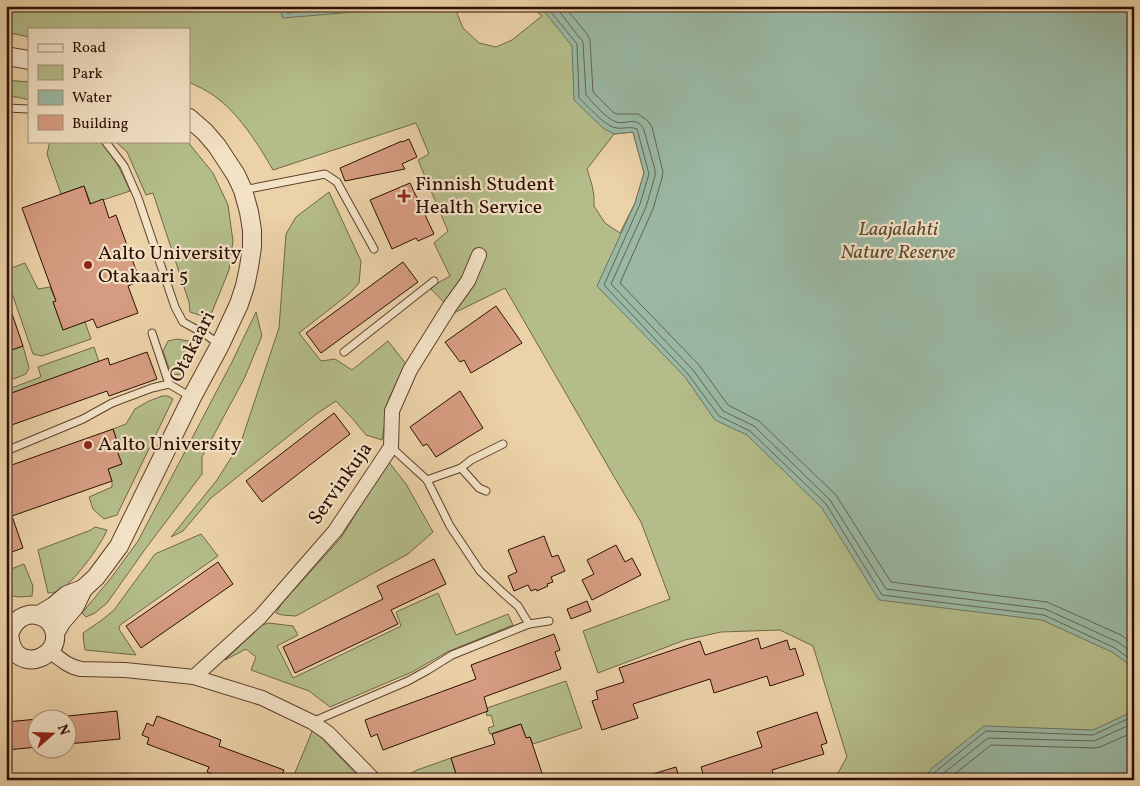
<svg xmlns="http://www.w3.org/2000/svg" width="1140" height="786" viewBox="0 0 1140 786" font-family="Vollkorn,serif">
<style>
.green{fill:#b4bd8a;stroke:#706647;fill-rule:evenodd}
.water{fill:#9ab8a3;stroke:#6e7463}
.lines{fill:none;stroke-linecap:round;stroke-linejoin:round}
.shore{stroke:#636454;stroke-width:1}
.building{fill:#d79d82;stroke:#2c0f04}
.service-casing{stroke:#5c402d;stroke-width:9}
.minor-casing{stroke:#5c402d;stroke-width:16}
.tertiary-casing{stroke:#5c402d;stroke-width:20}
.service{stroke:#f3e2c6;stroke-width:7}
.minor{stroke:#f3e2c6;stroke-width:14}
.tertiary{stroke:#f3e2c6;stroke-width:18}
.poi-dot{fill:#8f2418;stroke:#f3e2c6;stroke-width:2}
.labels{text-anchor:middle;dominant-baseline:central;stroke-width:4.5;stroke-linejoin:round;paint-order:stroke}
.poi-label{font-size:20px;fill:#2c0f04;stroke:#f3e2c6;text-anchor:start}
.park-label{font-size:20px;font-style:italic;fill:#5c4c33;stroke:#f3e2c6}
.street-label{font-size:20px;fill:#2c0f04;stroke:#f3e2c6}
</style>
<rect width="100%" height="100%" fill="#ecd2a8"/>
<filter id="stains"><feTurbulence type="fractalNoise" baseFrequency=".004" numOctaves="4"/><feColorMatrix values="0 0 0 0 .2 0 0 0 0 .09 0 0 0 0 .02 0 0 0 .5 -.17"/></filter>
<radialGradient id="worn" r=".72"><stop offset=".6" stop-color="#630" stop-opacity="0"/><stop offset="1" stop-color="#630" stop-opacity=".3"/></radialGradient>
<!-- green -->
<g class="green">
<path d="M6,6H454L463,28L479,43L496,47L512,40L542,16L530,6H1134V775L1122,780H834L847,757L813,646L780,630L721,632L685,640L598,673L583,631L670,599L641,522L613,475L505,288L454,313L431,289L436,284L450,276L434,243L448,231L418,160L429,154L416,123L273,170C258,144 238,112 213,95C206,90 197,86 189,82V29H29V37L6,32ZM633,132L644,173L635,203L620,233L605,223L594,206V196L592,185L587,169L614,134Z"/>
<path d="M6,80L29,82V100L17,97H6Z"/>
<path d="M50,141H99C115,156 121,171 130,191L91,204L84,186L61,194L47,154Z"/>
<path d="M115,141H187L213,173L228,205L233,241L229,270L212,312L203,316L190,312L189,302L153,193L146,195L127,152Z"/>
<path d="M329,192L361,261L359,283L349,294L299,333L321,361L335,359L352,370L388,341L406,364L389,398L382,440L366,435L352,418L336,401L315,415L211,498L183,531L171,537L217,480L241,442L279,328L286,234L296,217Z"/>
<path d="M25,263L38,289L50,287L56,301L53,302L63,329L85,322L91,339L42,356L33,354L6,276V270Z"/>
<path d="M256,312L262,336L244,379L202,457V474L146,548L107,603L95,613L86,617L82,613L111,578L138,541L232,362Z"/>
<path d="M177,339L189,341L192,353L182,375L171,374L163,351L168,341Z"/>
<path d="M23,346L29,368L26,374L6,382V352Z"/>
<path d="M94,347L99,362L6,395V390L41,377L38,367Z"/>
<path d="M162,396H168L173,399L117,515L104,519L93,509L89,497L112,487V481L108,469L122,464L115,445L118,444L113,429L126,424L135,409L149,401Z"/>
<path d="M388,461L406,484L433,532L408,554L296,616L282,615L276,613L282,603L341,538Z"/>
<path d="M95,527L107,530C101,545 72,586 56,592C56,592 49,593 48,593L38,550L91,530Z"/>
<path d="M201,534L218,556L120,625L119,629L136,655L85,650L84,644L83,633L102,620L114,610L155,554Z"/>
<path d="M24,564L33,586L32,596L19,597L6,595V571Z"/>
<path d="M438,593L456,635L508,614L513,625L447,652L412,672L330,707L309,691L251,670L256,657L246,649L225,660L262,625L269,623L293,626L298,635L277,646L293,678L401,626L396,612Z"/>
<path d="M566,681L582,728L533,744L530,737L526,738L521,724L490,734L488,728L494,726L491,715L487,716L486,712L488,711L487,708Z"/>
<path d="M313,729L362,780H292Z"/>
<path d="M451,758L458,780H407L404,777L417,770Z"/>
<path d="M126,773L146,780H87Z"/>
</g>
<!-- water -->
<g class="water">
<path d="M278,6H426L283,18Z"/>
<path d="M540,6H1134V668L1112,652L1042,620L879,600L822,508L747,435L715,420L685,377L597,286L635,203L644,173L633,132L614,134L603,128L574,100L572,46Z"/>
<path d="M1134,711V780H924L931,769L984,726L1093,730Z"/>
</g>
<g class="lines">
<!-- shore -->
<g class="shore">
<path d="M284,6L286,12L288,13L368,6"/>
<path d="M546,6L577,44L579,98C588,106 605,127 617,128C624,129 630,126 637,129L649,174L640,204L604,285L688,374L719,416L750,431L826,504L882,595L1044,615L1115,648L1134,662"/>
<path d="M555,6L583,42L586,95C592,102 607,119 616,122C627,125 637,115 644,130L655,170V176L646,207L611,284L693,370L723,411L754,426L830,500L886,589L1045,609L1118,642L1134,654"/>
<path d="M564,6L587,34L590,40L593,92L614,113L618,114H638L648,121L652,127L663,172L662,178L653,209L620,283L699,365L728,405L759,421L836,495L891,582L1047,602L1121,635L1134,645"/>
<path d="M930,780L935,772L986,731L1093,735L1134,716"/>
<path d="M937,780L940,776L988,738L1094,741L1134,723"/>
<path d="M947,780L991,745L1095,748L1100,747L1134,732"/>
</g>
</g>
<!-- building -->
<g class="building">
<path d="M409,139L417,157L402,164L405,169L345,181L340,168L402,141V142Z"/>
<path d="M410,183L434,234L418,241L416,238L392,249L370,200Z"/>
<path d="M84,186L90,204L103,199L109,218L116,215L140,281L128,286L138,313L97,328L93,319L63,330L53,302L56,301L22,208Z"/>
<path d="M403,262L418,282L321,353L306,333Z"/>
<path d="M8,302L23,346L6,352V303Z"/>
<path d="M496,306L522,343L471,373L464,360L460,362L445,342Z"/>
<path d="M147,352L157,379L109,396L107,391L6,427V395L108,358L110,365Z"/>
<path d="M460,391L483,428L436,457L427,444L423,446L410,427Z"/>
<path d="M334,413L350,434L262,502L246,481Z"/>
<path d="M113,429L118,444L115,445L122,464L108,469L112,481L12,516L23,548L6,554V467Z"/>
<path d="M544,536L552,557L558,555L565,571L551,577L553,582L547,584L548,586L537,591L536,589L531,591L528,585L514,591L508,576L517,572L508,550Z"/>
<path d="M616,545L625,562L632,558L641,575L592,600L582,580L594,574L587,560Z"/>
<path d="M434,559L446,584L391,610L398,624L295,673L283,647L383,599L377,586Z"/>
<path d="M218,562L233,584L141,648L126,626Z"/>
<path d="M587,601L591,611L571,619L567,609Z"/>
<path d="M554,634L560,650L555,652L561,669L484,697L488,711L383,750L377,734L371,737L365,720L476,679L471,665Z"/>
<path d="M758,638L761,649L787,640L790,650L795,648L804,675L770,686L767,676L714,693L710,679L633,704L638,718L602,730L592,701L598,699L596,691L624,682L619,668L700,641L705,655Z"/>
<path d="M117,711L120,739L68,744V716Z"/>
<path d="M817,712L827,743L821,745L824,754L772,770L775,780H705L701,767L762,747L757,732Z"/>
<path d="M157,716L221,740L219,746L284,770L280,780H228L207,772L209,767L147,744L149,738L142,735L147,723L153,726Z"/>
<path d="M38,719V747L6,750V722Z"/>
<path d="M521,724L526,738L530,737L543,776L531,780H458L451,758L495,744L492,734Z"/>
<path d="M676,767L680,780H643V777Z"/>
</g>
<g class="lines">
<defs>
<g id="service">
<path d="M6,108L29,109"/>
<path d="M105,141L124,166L138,198L175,307L183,322L205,334L220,345"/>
<path d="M243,190L325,174L337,182L374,249"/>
<path d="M344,352L434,281"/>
<path d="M169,384L191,397"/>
<path d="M391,447L427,480L450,526L480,571L502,592L518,606L529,624"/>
<path d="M6,451L83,419L112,403L152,388L169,384L152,333"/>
<path d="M461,468L479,488L486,491"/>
<path d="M427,480L461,468L471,460L503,444"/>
<path d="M312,722L408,681L428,670L452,655L529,624L549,621"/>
</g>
<g id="minor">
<path d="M50,651C60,659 69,667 81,669L125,670L194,677L262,698L312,722L328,733L374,780"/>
<path d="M194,677L260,617L335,531L391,447L392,411L410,370L450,306L468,281L479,255"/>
</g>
<g id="tertiary">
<path d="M6,56L29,60"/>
<path d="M39,615L54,606L67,595L83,589"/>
<path d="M55,633L62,621L75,606L83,589L96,577L119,546L192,397L220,345L239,304L245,286L249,267L252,247V230L249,212L243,190L236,175L217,146L205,132L189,118"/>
<path d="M6,638C10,633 12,626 16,622C28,609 49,614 54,630C62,655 26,671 13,649C10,644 10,639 9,634"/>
</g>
</defs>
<!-- service casing -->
<use href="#service" class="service-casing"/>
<!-- minor casing -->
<use href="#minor" class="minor-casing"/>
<!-- tertiary casing -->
<use href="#tertiary" class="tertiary-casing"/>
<!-- service -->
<use href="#service" class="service"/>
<!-- minor -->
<use href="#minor" class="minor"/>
<!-- tertiary -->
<use href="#tertiary" class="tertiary"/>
</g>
<!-- markers -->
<g class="poi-dot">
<path d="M401.5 188.5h5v5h5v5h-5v5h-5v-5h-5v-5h5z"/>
<circle cx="88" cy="265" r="5"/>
<circle cx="88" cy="445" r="5"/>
</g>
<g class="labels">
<!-- poi labels -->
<g class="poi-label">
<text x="415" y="185">Finnish Student<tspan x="415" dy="23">Health Service</tspan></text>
<text x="98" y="254">Aalto University<tspan x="98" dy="23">Otakaari 5</tspan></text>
<text x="98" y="445">Aalto University</text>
</g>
<!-- park labels -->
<g class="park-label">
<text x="898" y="230">Laajalahti<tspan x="898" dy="23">Nature Reserve</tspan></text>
</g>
<!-- street labels -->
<g class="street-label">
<text transform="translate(193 347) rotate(-63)">Otakaari</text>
<text transform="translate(341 484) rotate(-55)">Servinkuja</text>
</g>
</g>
<!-- margin -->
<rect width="1140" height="786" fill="none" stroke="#ecd2a8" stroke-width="25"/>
<rect x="8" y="8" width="1125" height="771" fill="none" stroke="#2c0f04" stroke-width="2.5"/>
<rect x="12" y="12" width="1115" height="761" fill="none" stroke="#2c0f04"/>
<!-- legend -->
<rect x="28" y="28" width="162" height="115" fill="#f3e2c6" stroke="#a38e78"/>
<rect x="38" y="44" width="25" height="8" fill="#f3e2c6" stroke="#a38e78"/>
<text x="72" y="52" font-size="15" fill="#2c0f04">Road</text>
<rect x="38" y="65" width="25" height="15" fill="#b4bd8a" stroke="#a38e78"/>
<text x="72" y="78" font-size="15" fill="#2c0f04">Park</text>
<rect x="38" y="90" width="25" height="15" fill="#9ab8a3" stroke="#a38e78"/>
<text x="72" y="102" font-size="15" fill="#2c0f04">Water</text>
<rect x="38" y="115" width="25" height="15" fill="#d79d82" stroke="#a38e78"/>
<text x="72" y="128" font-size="15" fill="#2c0f04">Building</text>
<!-- north arrow -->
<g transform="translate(52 734) rotate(70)"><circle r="24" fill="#f3e2c6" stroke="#a38e78"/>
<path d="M0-4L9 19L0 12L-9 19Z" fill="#8f2418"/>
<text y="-8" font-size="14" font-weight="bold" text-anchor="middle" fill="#2c0f04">N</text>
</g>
<rect width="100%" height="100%" filter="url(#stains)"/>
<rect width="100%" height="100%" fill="url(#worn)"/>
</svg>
